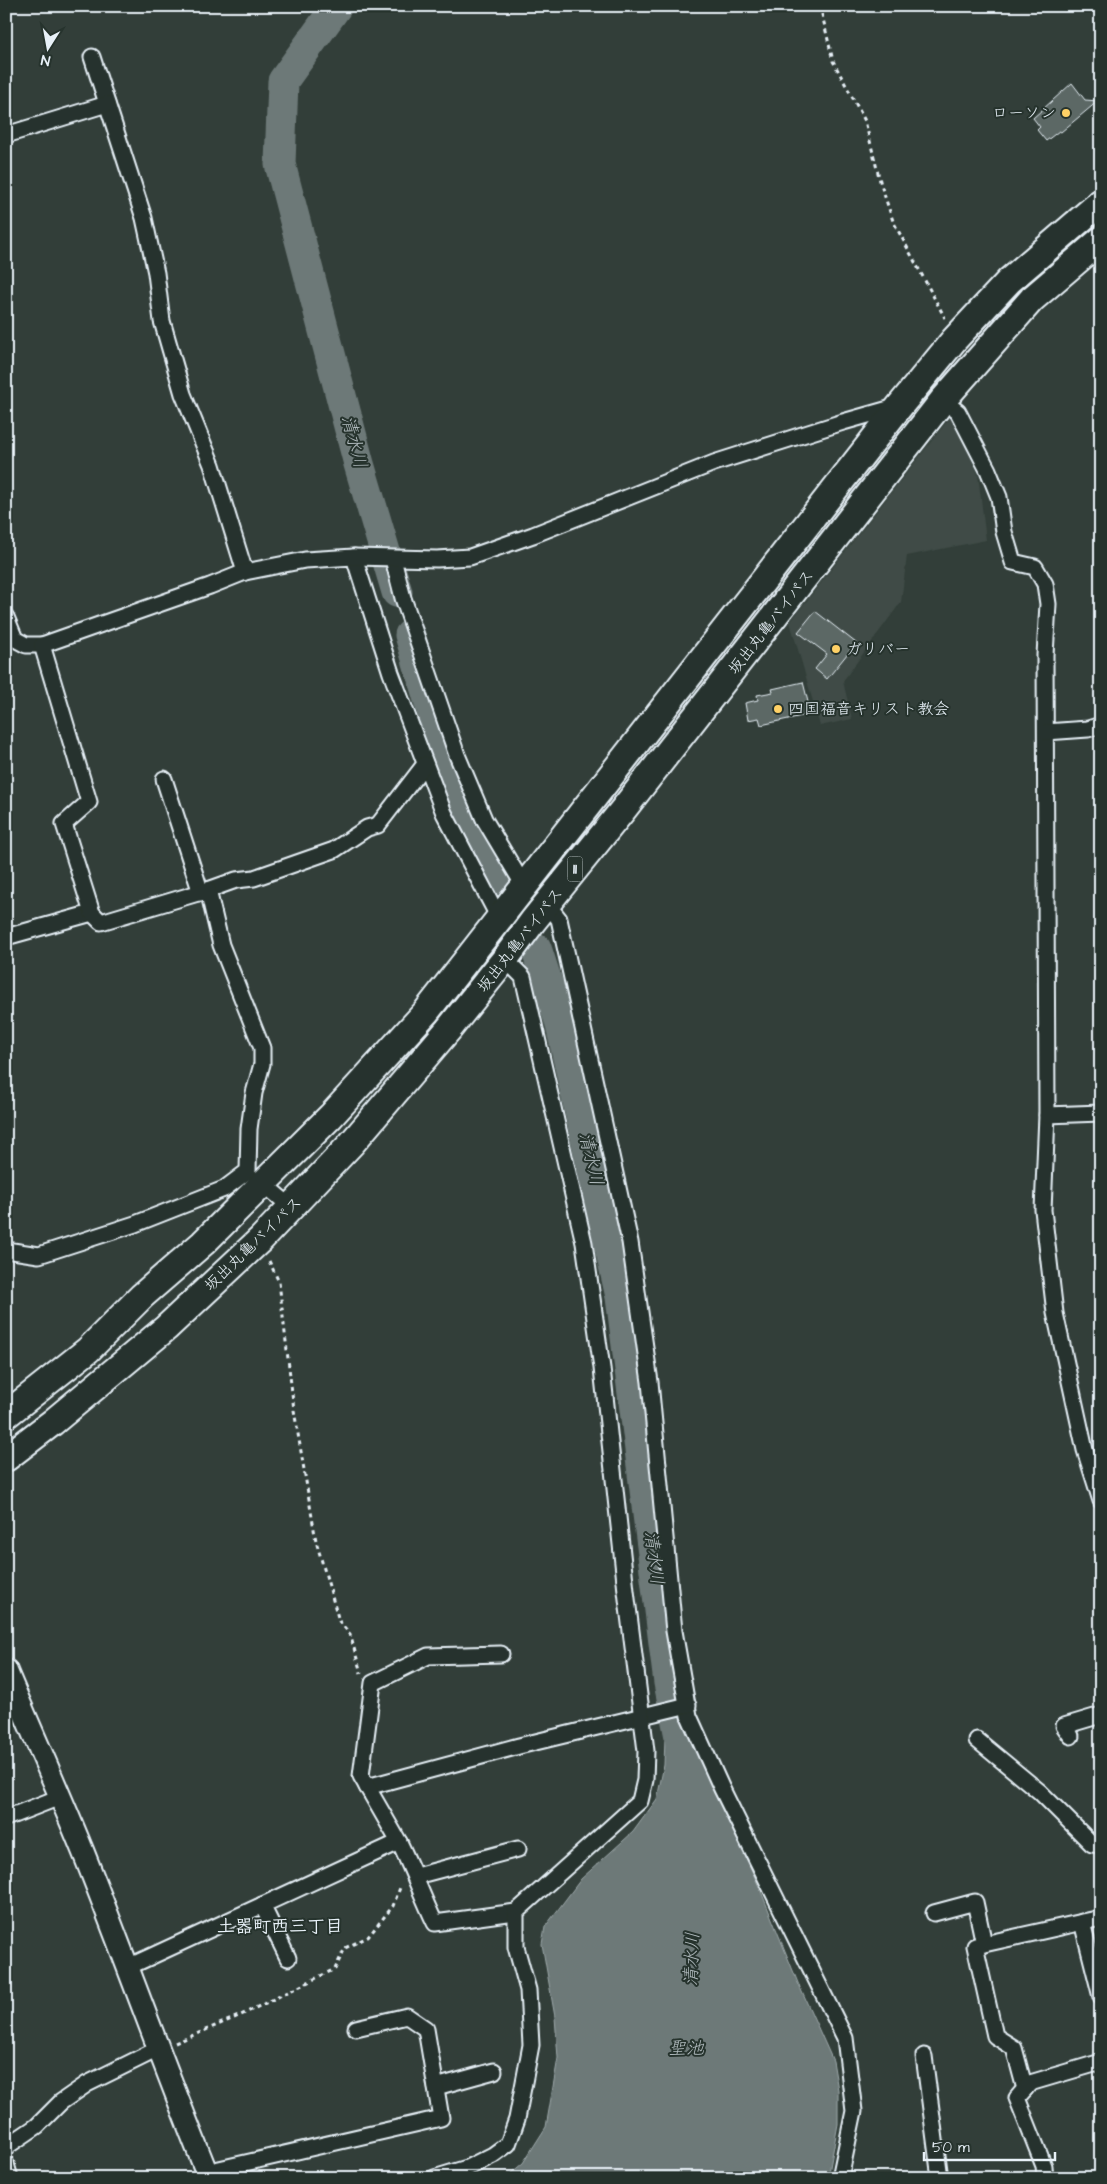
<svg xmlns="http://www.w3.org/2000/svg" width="1107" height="2184" viewBox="0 0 1107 2184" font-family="'Architects Daughter','Klee One',sans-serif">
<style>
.built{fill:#3f4b46}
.water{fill:#6d7978;stroke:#9ea9ab}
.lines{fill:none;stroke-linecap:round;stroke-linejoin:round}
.river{stroke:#6d7978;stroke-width:31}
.building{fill:#5c6865;stroke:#e8f1f8}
.street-casing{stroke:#e8f1f8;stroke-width:19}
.secondary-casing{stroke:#e8f1f8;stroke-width:25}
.highway-casing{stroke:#e8f1f8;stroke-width:30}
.path{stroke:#e8f1f8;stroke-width:3;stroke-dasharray:4 4;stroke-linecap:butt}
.street{stroke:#26332d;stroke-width:15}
.secondary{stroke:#26332d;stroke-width:21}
.highway{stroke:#26332d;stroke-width:26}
.poi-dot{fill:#ffd166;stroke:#26332d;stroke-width:2}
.labels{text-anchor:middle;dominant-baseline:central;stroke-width:4;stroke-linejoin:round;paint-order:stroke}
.shield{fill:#26332d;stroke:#aeb8bb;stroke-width:1}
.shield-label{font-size:15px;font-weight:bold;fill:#e8f1f8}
.poi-label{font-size:16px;fill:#e8f1f8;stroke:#26332d;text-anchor:start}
.street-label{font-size:16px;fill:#e8f1f8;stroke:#26332d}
.water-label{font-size:18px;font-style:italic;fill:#b1bbbe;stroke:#26332d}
.neighbourhood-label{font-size:18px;font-weight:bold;fill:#e8f1f8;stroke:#26332d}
</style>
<rect width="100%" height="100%" fill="#323e39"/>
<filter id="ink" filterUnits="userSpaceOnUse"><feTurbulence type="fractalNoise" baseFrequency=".02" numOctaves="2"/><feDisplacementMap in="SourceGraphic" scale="10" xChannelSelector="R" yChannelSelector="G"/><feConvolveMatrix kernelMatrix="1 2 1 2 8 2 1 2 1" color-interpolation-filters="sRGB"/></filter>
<g filter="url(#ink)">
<!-- built -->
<path class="built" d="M951,416L958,421L978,474L986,540L907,556L901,602L843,681L852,719L820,726L790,622Z"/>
<!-- water -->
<path class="water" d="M692,1730L704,1764L760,1889L798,1983L833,2061L838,2090V2124L828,2178H505L523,2163L546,2127L558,2058L555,2017L542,1944L545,1927L581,1879L633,1832L657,1799L664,1765L665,1738Z"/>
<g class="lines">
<!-- river -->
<g class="river">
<path d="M337,6L283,81L280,164L359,464L397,592"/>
<path d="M410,635L454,785L501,879"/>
<path d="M536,948L560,1021L621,1297L669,1683L688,1776"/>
</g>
</g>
<!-- building -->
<g class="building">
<path d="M1072,83L1085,100L1098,101L1061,132L1059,131L1046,141L1037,130L1040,127L1033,118Z"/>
<path d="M815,611L856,643L827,679L815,669L827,654L798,632Z"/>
<path d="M803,682L811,714L761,725L759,718L748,720L745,703L758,700L757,695L773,692L772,689Z"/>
</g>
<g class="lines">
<defs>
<g id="street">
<path d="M92,57L144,218L156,273L162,321L183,394L212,465L245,572"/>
<path d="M6,135L107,104"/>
<path d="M943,400L958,412L988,470L999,497L1004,532L1013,562L1035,567L1045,584L1048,604L1045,655L1047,1115L1043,1210L1055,1313L1085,1450L1101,1501"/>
<path d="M354,557L391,673L444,813L499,918"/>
<path d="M393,559L403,598L457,755L484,819L524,886"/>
<path d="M6,617L15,639L26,645H42"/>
<path d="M1046,732L1088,729L1101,725"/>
<path d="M164,779L201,893"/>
<path d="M208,890L236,880L254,878L334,850L367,828L378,825L425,764"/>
<path d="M547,904L559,919L630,1242L650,1382L674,1631L689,1716L722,1789L845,2038L854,2111L840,2178"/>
<path d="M6,937L92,913"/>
<path d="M1047,1115L1101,1113"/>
<path d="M258,1179L291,1207"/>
<path d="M6,1250L39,1255L135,1224L224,1189L248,1171L249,1129L254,1093L262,1064V1048L221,945L208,890L101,922L92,913L64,824L89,802L42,645L210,586L245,572L305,560L354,557L437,559L470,557L533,535L714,463L843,422L896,407"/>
<path d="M1071,1736L1064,1726L1101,1715"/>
<path d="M977,1740L1040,1792L1092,1844L1101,1845"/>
<path d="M367,1787L519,1746L688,1705"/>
<path d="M6,1818L60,1797"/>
<path d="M399,1842C412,1868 422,1896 435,1923L516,1912"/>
<path d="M416,1876L518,1849"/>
<path d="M262,1905L288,1958"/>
<path d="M934,1913L975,1902L984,1944"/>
<path d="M1082,1922L1101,1997"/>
<path d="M128,1967L399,1842L361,1776L373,1683L428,1656L501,1654"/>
<path d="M924,2056L940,2178"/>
<path d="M436,2087L494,2071"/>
<path d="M1025,2089L1014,2048L995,2036L975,1946L1101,1918"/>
<path d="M6,2147L37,2126L61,2102L87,2084L158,2049"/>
<path d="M6,2164L10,2178"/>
<path d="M206,2172L441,2118L426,2029L407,2016L356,2028"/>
<path d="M434,2178L467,2168L493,2155L508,2144L517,2119L531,2045L528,1990L516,1947V1912L640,1801L645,1780L646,1751L626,1591L602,1368L584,1243L523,977L505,959"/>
<path d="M1045,2178L1044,2166L1017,2098L1030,2083L1101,2062"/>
</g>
<path id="secondary" d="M6,1670C32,1733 61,1796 86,1859C128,1965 166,2072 209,2178"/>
<g id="highway">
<path d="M6,1415L88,1350L142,1296L203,1243L331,1116L426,1012L899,407L954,340L1009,281L1101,202"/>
<path d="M6,1458L53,1422L166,1328L261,1239L351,1144L448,1030L505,959L533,921L622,811L943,400L1032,299L1101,240"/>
</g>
</defs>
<!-- street casing -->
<use href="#street" class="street-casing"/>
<!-- secondary casing -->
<use href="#secondary" class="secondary-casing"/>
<!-- highway casing -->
<use href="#highway" class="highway-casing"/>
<!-- path -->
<g class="path">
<path d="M820,6L833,61L865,121L881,185L893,221L945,318"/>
<path d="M269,1261L279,1282L294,1410L316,1541L339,1621L350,1634L361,1673"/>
<path d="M175,2043L241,2015L335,1969L345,1948L368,1937L393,1906L401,1885"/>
</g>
<!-- street -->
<use href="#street" class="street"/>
<!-- secondary -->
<use href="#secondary" class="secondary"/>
<!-- highway -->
<use href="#highway" class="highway"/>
</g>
</g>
<!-- markers -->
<g class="poi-dot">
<circle cx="1066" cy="113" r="5"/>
<circle cx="836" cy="649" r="5"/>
<circle cx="778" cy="709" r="5"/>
</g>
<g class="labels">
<!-- shield labels -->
<rect class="shield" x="567.5" y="856.5" width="15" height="25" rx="4"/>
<g class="shield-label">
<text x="575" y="869">11</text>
</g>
<!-- poi labels -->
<g class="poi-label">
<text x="1056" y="113" text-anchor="end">ローソン</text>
<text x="846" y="649">ガリバー</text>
<text x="788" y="709">四国福音キリスト教会</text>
</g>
<!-- street labels -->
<g class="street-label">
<text transform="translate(771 622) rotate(-52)">坂出丸亀バイパス</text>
<text transform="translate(520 940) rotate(-52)">坂出丸亀バイパス</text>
<text transform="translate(253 1244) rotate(-44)">坂出丸亀バイパス</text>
</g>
<!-- water labels -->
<g class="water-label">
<text transform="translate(354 442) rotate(75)">清水川</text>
<text transform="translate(591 1159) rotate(77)">清水川</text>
<text transform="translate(654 1558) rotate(83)">清水川</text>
<text transform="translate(692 1959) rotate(-88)">清水川</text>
<text x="686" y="2048">聖池</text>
</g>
<!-- neighbourhood labels -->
<g class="neighbourhood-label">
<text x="280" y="1926">土器町西三丁目</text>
</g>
</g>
<!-- margin -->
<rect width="1107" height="2184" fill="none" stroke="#26332d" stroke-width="25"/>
<rect x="12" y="12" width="1082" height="2159" fill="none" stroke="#e8f1f8" stroke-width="2" filter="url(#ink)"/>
<!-- north arrow -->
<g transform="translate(48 48) rotate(191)" stroke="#26332d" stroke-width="4" paint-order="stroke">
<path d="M0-4L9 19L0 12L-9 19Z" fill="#e8f1f8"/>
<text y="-8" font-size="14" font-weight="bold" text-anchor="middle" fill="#e8f1f8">N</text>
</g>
<!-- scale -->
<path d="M924 2152v8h131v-8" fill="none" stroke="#e8f1f8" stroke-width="2.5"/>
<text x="932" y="2152" font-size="15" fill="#e8f1f8" stroke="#26332d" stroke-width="4" paint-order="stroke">50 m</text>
</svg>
